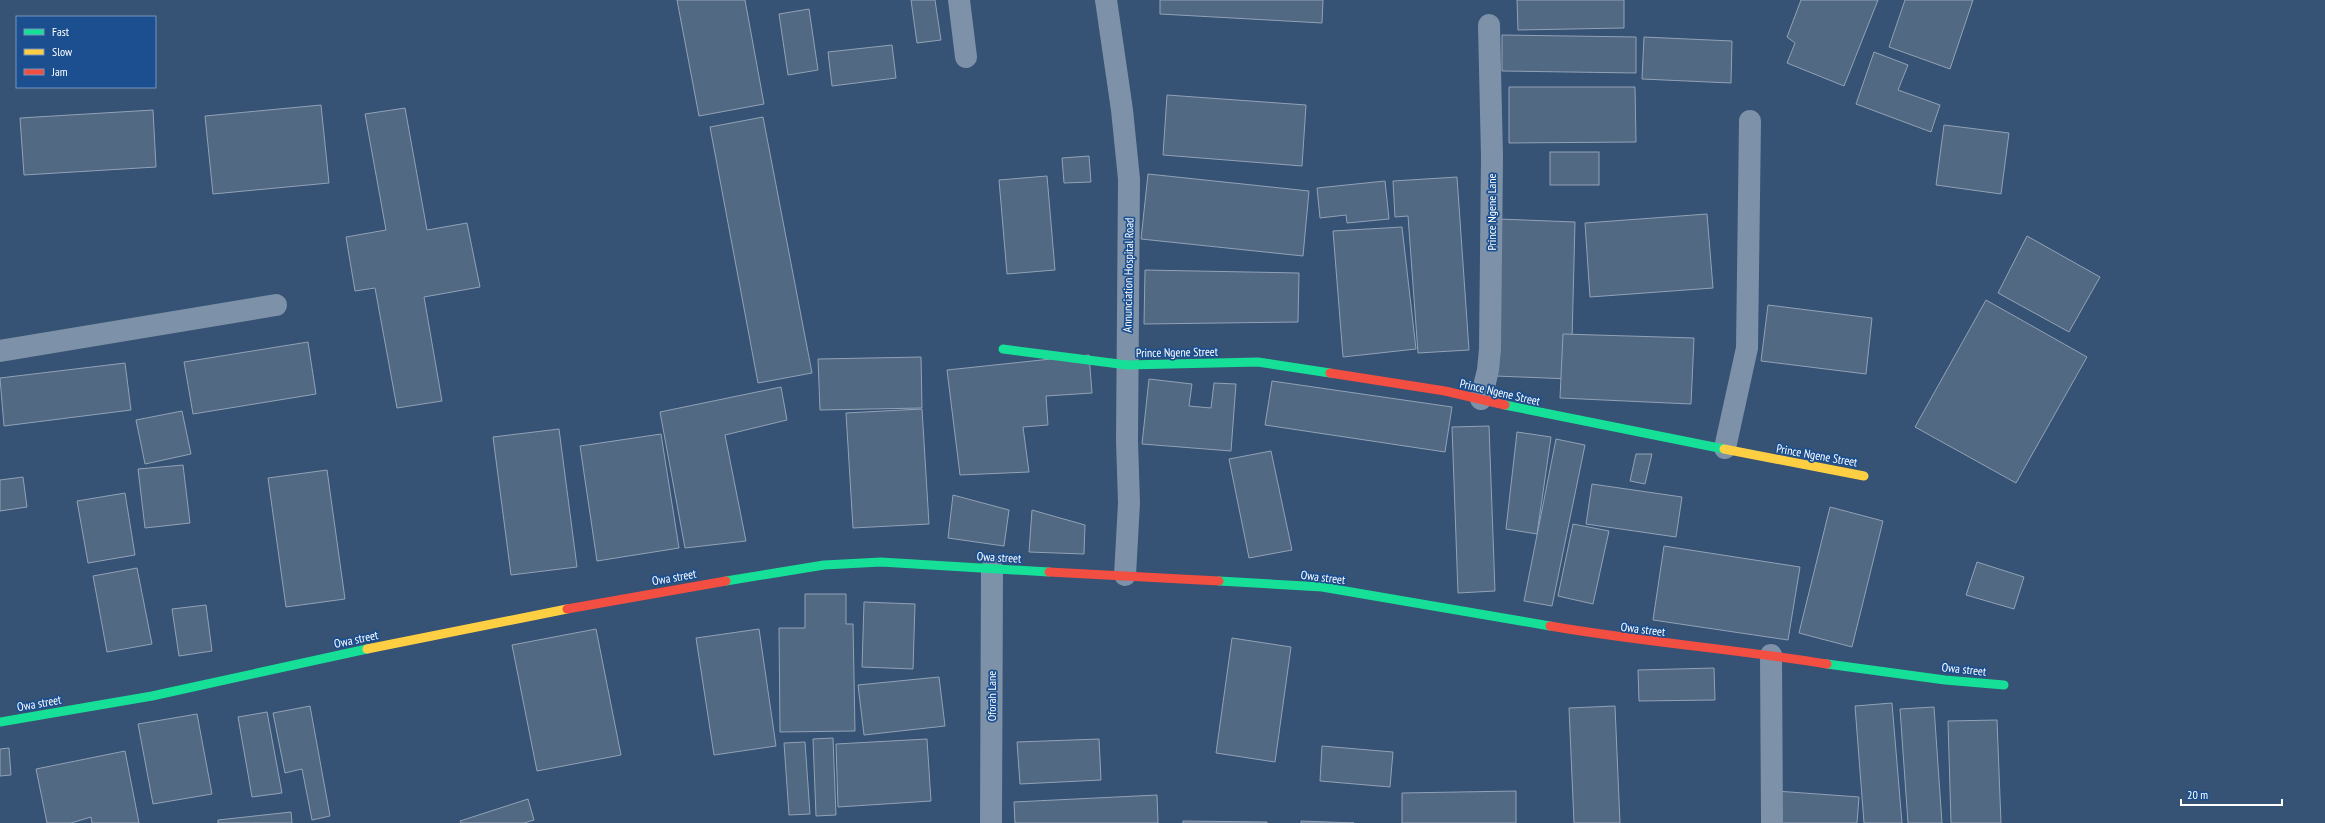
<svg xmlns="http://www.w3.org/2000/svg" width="2325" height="823" viewBox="0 0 2325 823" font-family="'PT Sans Narrow',sans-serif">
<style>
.building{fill:#526984;stroke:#92a2b6}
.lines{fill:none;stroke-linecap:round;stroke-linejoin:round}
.street{stroke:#7d92a8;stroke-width:22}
.fast{stroke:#16e098;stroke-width:9}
.slow{stroke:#ffcf43;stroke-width:9}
.jam{stroke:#f24e42;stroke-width:9}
.labels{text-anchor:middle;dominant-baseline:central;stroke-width:3.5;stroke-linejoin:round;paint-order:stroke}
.street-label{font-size:12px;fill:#fff;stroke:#1b4f8f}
</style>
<rect width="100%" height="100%" fill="#365274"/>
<!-- building -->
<g class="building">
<path d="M677,0H745L764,104L699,116Z"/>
<path d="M911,0H935L941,40L917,43Z"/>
<path d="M1160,0H1323L1322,23L1160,14Z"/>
<path d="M1517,0H1624V28L1518,30Z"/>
<path d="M1801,0H1878L1844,86L1787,63L1795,43L1787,37Z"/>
<path d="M1905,0H1973L1950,69L1889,47Z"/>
<path d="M809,9L818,70L788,75L779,14Z"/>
<path d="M1502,35L1636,37V73L1502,71Z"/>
<path d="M1644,37L1732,41L1731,83L1642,79Z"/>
<path d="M892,45L896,78L832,86L828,52Z"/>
<path d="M1874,52L1908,65L1898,90L1940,105L1931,132L1856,104Z"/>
<path d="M1509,87H1635L1636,142L1509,143Z"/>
<path d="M1167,95L1306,105L1302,166L1163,155Z"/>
<path d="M321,105L329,183L213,194L205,116Z"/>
<path d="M405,108L427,230L467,223L480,287L424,297L442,401L397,408L375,288L355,291L346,237L386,230L365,114Z"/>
<path d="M153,110L156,167L24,175L20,118Z"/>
<path d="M763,117L812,373L758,383L710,127Z"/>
<path d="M1944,125L2009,133L2001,194L1936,185Z"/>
<rect x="1550" y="152" width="49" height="33"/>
<path d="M1089,156L1091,182L1064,183L1062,158Z"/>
<path d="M1148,174L1309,191L1303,256L1141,239Z"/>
<path d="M1047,176L1055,270L1007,274L999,180Z"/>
<path d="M1457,177L1469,350L1418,353L1408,216L1395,217L1393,181Z"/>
<path d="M1385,181L1389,219L1347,223L1346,215L1320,218L1317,188Z"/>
<path d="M1707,214L1713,288L1590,297L1585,223Z"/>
<path d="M1499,219L1575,222L1571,379L1495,376Z"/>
<path d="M1402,227L1416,349L1343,357L1333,231Z"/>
<path d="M2027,236L2100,277L2069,332L1998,293Z"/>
<path d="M1145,270L1299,273L1298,322L1144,324Z"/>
<path d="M1986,300L2087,357L2016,483L1915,427Z"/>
<path d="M1768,305L1872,318L1866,374L1761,361Z"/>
<path d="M1563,334L1694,338L1691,404L1560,398Z"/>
<path d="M308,342L316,394L193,414L184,362Z"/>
<path d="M1089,355L1092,393L1046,396L1048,425L1023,427L1029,472L960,475L947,370Z"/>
<path d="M921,357L922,408L820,410L818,359Z"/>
<path d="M125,363L131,410L4,426L0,378Z"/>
<path d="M1149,379L1192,384L1189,406L1211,408L1214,383L1236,384L1231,451L1142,444Z"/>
<path d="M1272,381L1452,407L1445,452L1265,425Z"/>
<path d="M781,387L787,420L725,435L746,541L685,548L660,412Z"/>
<path d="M922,409L929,524L853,528L846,413Z"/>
<path d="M182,411L191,454L145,464L136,420Z"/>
<path d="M1489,426L1495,591L1458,593L1452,427Z"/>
<path d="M559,429L577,567L511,575L493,437Z"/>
<path d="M1517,432L1551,437L1537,534L1506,529Z"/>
<path d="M661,434L679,548L597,561L580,446Z"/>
<path d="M1556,439L1585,445L1552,606L1524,601Z"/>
<path d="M1271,451L1292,550L1249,558L1229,459Z"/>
<path d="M1636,454H1652L1645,484L1630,481Z"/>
<path d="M183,465L190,523L145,528L138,469Z"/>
<path d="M327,470L345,599L286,607L268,478Z"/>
<path d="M23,477L27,507L0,511V480Z"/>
<path d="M1592,484L1682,497L1676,537L1586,524Z"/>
<path d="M125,493L135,555L88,563L77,501Z"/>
<path d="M953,495L1009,510L1004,546L948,538Z"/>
<path d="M1830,507L1883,521L1852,647L1799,633Z"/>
<path d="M1032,510L1085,525L1084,554L1029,552Z"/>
<path d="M1573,524L1609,531L1593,604L1558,596Z"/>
<path d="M1664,546L1800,567L1788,640L1653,620Z"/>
<path d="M1977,562L2024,577L2014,609L1966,595Z"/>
<path d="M137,568L152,644L107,652L93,576Z"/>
<path d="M805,594H846V624H853L855,731L780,732L779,628H805Z"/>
<path d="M864,602L915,604L913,669L862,667Z"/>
<path d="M206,605L212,651L179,656L172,609Z"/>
<path d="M596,629L621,755L537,771L512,645Z"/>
<path d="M759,629L776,746L714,755L696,638Z"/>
<path d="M1232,638L1291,647L1275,762L1216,753Z"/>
<path d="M1714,668L1715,700L1639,701L1638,670Z"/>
<path d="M939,677L945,726L864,735L858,685Z"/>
<path d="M1892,703L1902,823H1864L1855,706Z"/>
<path d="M310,706L330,816L312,820L302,769L285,773L273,713Z"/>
<path d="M1615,706L1620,823H1574L1569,708Z"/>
<path d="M1934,707L1942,823H1908L1900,709Z"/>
<path d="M267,712L282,793L252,797L238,717Z"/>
<path d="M197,714L212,794L153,804L138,724Z"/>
<path d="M1997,720L2001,823H1951L1948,721Z"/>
<path d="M833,738L836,815L816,816L813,739Z"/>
<path d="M927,739L931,801L838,807L836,744Z"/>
<path d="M1099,739L1101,780L1020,784L1017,742Z"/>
<path d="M805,742L810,814L789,815L784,743Z"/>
<path d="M1322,746L1393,752L1390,787L1320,781Z"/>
<path d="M9,748L11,775L0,776V749Z"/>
<path d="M125,751L139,823H92L91,817L71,823H47L36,769Z"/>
<path d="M1516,791V823H1402V793Z"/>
<path d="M1776,791L1859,797L1857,823H1774Z"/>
<path d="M1157,795L1158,823H1015L1014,802Z"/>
<path d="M528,799L534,820L524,823H461L460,821Z"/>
<path d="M291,812L292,823H218V820Z"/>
<path d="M1183,821L1267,822V823H1183Z"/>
<path d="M1301,821L1354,823H1301Z"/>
</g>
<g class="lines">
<!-- street -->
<g class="street">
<path d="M959,0L966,57"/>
<path d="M1106,0L1122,110L1129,179L1127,441L1129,503L1125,575"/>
<path d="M0,351L276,305"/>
<path d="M1481,399L1488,370L1490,349L1492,157L1489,25"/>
<path d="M1725,448L1747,348L1750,121"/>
<path d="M1771,655L1772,823"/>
<path d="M991,823L992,569"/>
</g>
<!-- fast -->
<g class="fast">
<path d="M1003,349L1127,365L1258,362L1330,373"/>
<path d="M1505,405L1724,449"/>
<path d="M726,581L824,565L881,562L1049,572"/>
<path d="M1219,581L1322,587L1550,626"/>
<path d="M1827,664L1945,680L2004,685"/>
<path d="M0,722L152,696L367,649"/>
</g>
<!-- slow -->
<g class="slow">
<path d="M1724,449L1864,476"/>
<path d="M367,649L567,609"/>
</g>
<!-- jam -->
<g class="jam">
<path d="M1330,373L1445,391L1505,405"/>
<path d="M1049,572L1219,581"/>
<path d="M567,609L726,581"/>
<path d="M1550,626C1642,642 1735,649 1827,664"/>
</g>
</g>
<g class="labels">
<!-- street labels -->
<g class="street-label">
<text transform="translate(1491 212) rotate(-90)">Prince Ngene Lane</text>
<text transform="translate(1128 275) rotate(-89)">Annunciation Hospital Road</text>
<text transform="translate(1177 352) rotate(-1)">Prince Ngene Street</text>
<text transform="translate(1500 392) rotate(13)">Prince Ngene Street</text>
<text transform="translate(1817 455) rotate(10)">Prince Ngene Street</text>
<text transform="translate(999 557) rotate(3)">Owa street</text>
<text transform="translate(674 577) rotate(-10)">Owa street</text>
<text transform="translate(1323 577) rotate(7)">Owa street</text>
<text transform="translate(1643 629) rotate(7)">Owa street</text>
<text transform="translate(356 639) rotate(-12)">Owa street</text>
<text transform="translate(1964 669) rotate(6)">Owa street</text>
<text transform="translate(991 696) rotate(-90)">Oforah Lane</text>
<text transform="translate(39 703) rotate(-10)">Owa street</text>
</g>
</g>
<!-- legend -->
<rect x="16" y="16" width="140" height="72" fill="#1b4f8f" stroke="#7695bc"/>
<rect x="24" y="29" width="20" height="6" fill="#16e098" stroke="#7695bc"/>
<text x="52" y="36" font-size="12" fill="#ffffff">Fast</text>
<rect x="24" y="49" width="20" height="6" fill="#ffcf43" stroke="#7695bc"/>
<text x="52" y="56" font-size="12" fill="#ffffff">Slow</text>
<rect x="24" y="69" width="20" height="6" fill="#f24e42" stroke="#7695bc"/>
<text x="52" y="76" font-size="12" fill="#ffffff">Jam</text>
<!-- scale -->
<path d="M2181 799v6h101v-6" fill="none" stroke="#ffffff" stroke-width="2"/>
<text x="2187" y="799" font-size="12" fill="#ffffff" stroke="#1b4f8f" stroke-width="3" paint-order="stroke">20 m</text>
</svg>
